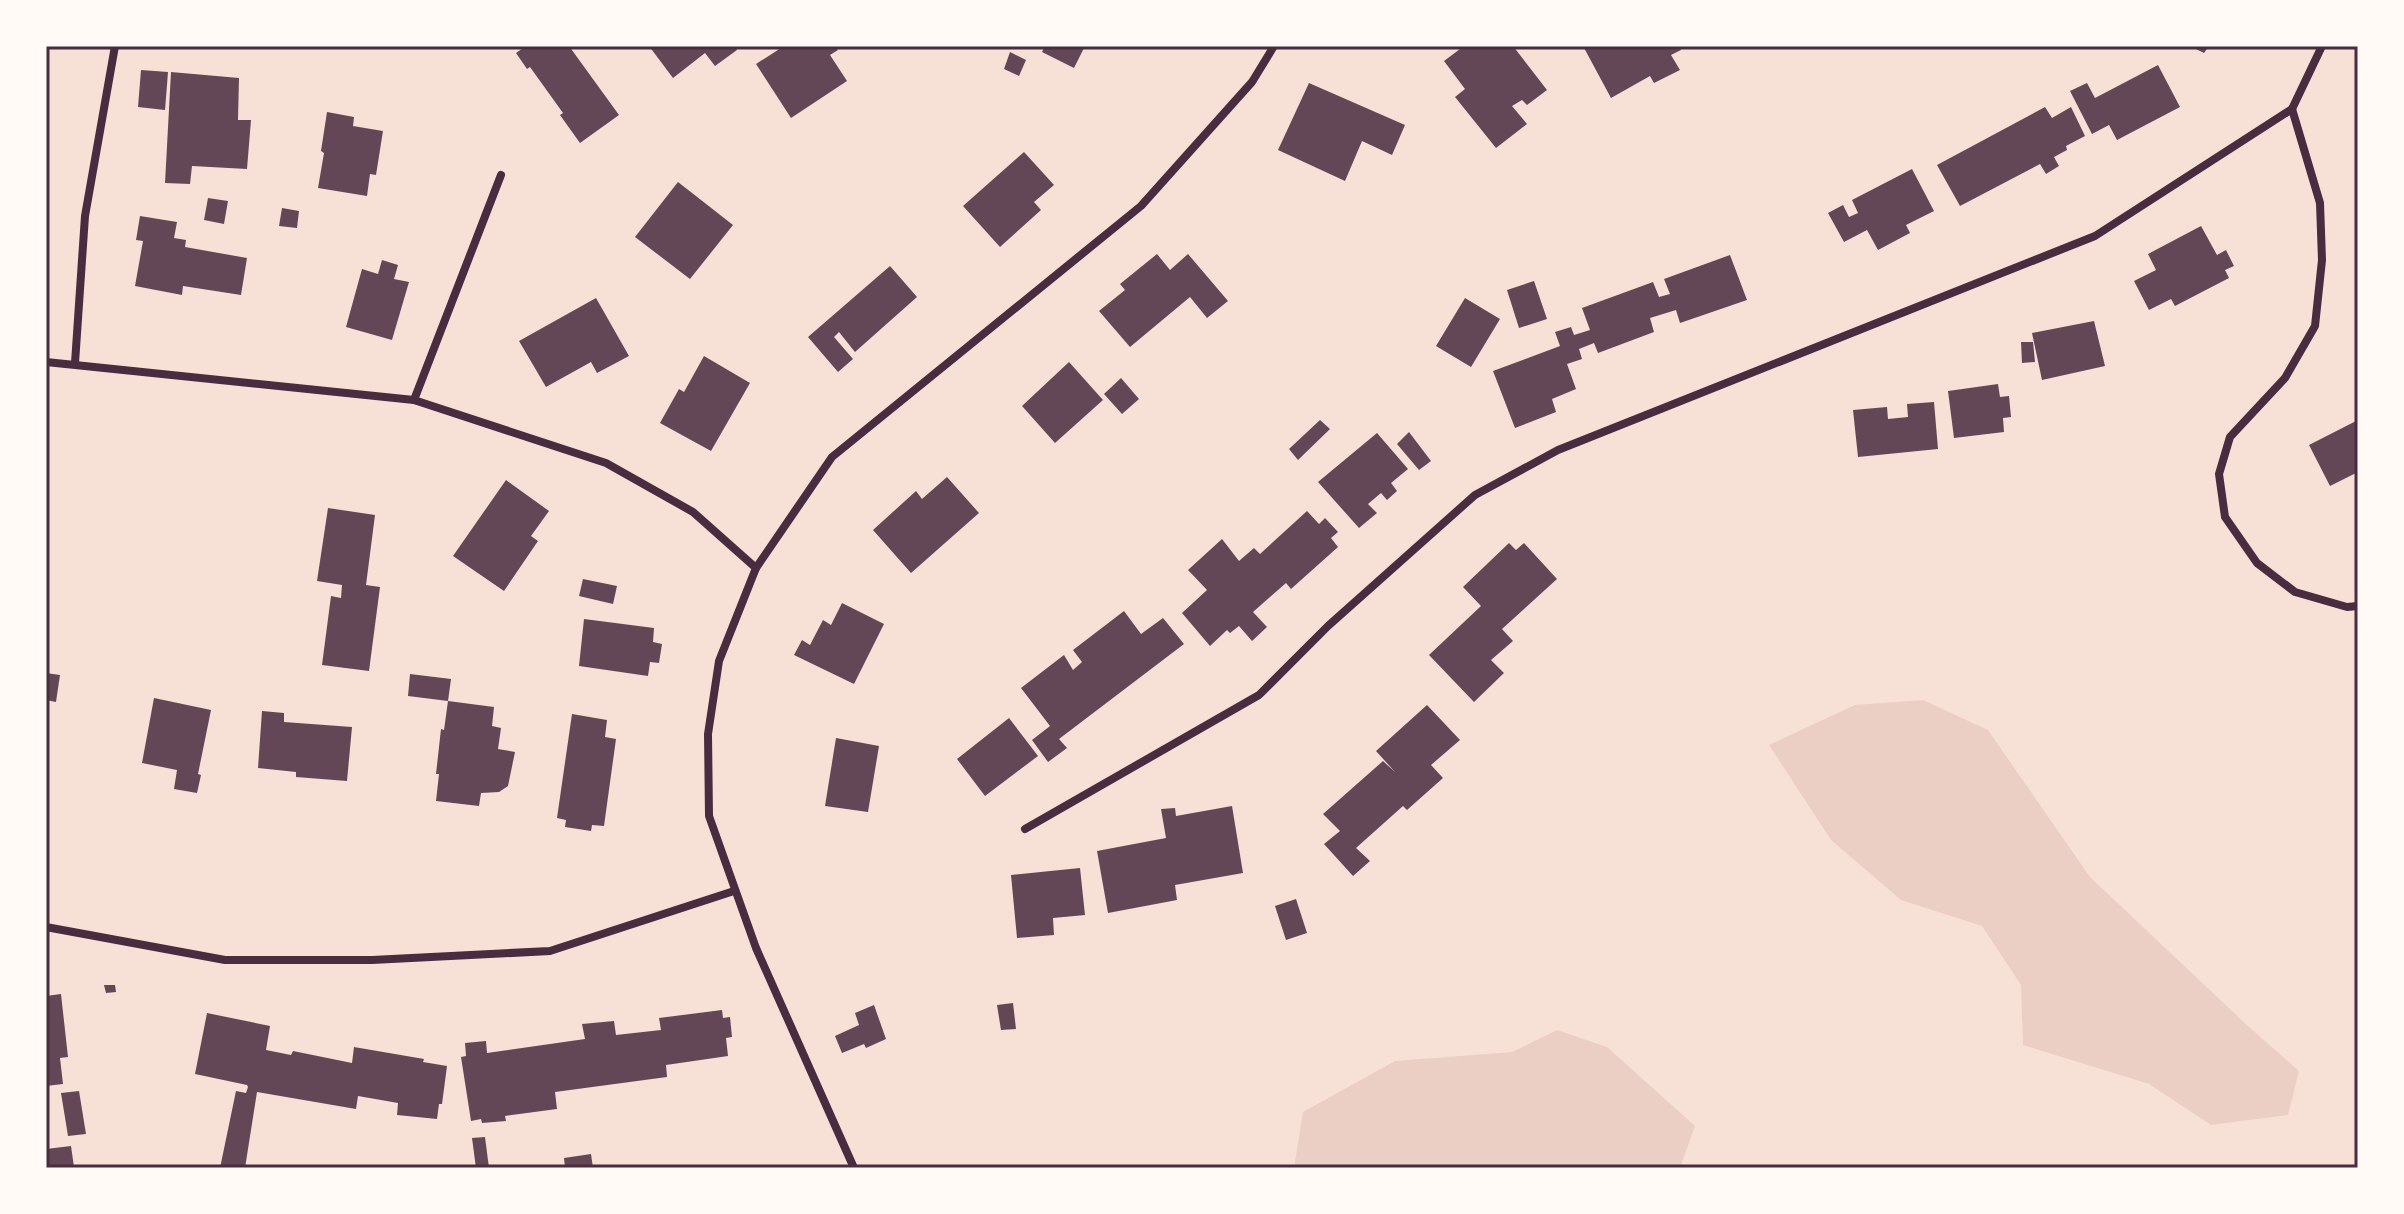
<svg xmlns="http://www.w3.org/2000/svg" width="2404" height="1214" viewBox="0 0 2404 1214" font-family="'Sofia Sans Condensed',sans-serif">
<style>
.green{fill:#ebcfc5}
.building{fill:#644757}
.lines{fill:none;stroke-linecap:round;stroke-linejoin:round}
.minor{stroke:#4a2c40;stroke-width:8}
.neatline{fill:none;stroke:#4a2c40;stroke-width:3}
</style>
<rect width="100%" height="100%" fill="#f7e1d7"/>
<!-- green -->
<g class="green">
<path d="M1923,700L1988,730L2090,877L2248,1026L2299,1071L2288,1115L2211,1125L2149,1084L2023,1045L2021,985L1982,926L1901,900L1831,840L1769,745L1855,705Z"/>
<path d="M1557,1030L1607,1047L1695,1126L1680,1168H1294L1303,1112L1395,1061L1512,1052Z"/>
</g>
<!-- building -->
<g class="building">
<path d="M526,46H551L554,49L559,46H569L619,115L580,143L560,115L563,113L530,67L527,69L516,53Z"/>
<path d="M649,46H735L737,50L715,66L705,53L673,78Z"/>
<path d="M784,46H834L838,50L830,55L847,81L791,118L756,64Z"/>
<path d="M1045,46H1085L1074,68L1042,52Z"/>
<path d="M1464,46H1496L1498,49L1502,46H1513L1547,90L1527,105L1522,100L1512,106L1527,124L1496,148L1455,97L1465,89L1444,61Z"/>
<path d="M1583,46H1679L1681,50L1671,55L1680,70L1654,83L1650,76L1611,98Z"/>
<path d="M2190,46H2209L2204,53Z"/>
<path d="M1010,52L1026,60L1019,76L1004,69Z"/>
<path d="M2158,65L2180,107L2117,140L2109,125L2092,134L2070,91L2087,83L2095,98Z"/>
<path d="M141,70L168,72L165,110L138,107Z"/>
<path d="M171,72L239,78L238,120H251L247,169L192,166L190,184L165,183Z"/>
<path d="M1309,83L1405,125L1392,155L1362,141L1345,181L1278,150Z"/>
<path d="M2045,107L2052,118L2071,107L2085,136L2066,146L2067,150L2054,157L2059,166L2046,174L2040,164L1960,206L1937,165Z"/>
<path d="M327,112L354,117L353,126L383,131L376,175L370,174L367,196L318,188L324,153L321,151Z"/>
<path d="M1024,152L1054,185L1034,202L1041,210L1000,247L963,206Z"/>
<path d="M1912,169L1934,211L1906,225L1910,233L1878,250L1867,230L1844,242L1828,213L1843,205L1849,217L1858,213L1852,200Z"/>
<path d="M678,182L733,225L690,279L635,237Z"/>
<path d="M208,198L228,201L224,224L204,220Z"/>
<path d="M282,208L299,211L297,228L279,226Z"/>
<path d="M140,216L177,222L174,238L186,240L185,247L247,258L241,295L183,286L182,295L135,286L143,241L136,240Z"/>
<path d="M2201,226L2217,255L2226,250L2234,266L2225,270L2229,278L2175,306L2171,299L2149,310L2134,281L2156,270L2148,254Z"/>
<path d="M1157,254L1170,270L1188,254L1228,301L1207,318L1190,297L1130,347L1099,311L1125,290L1120,284Z"/>
<path d="M1730,255L1747,300L1680,323L1676,310L1650,318L1654,332L1598,353L1594,343L1579,349L1582,359L1567,364L1576,389L1552,399L1556,412L1515,428L1493,371L1560,346L1555,332L1571,327L1574,335L1590,330L1582,308L1653,282L1659,297L1670,294L1664,279Z"/>
<path d="M382,260L398,265L394,279L409,282L392,340L346,327L362,269L378,274Z"/>
<path d="M890,266L917,297L855,352L839,332L834,337L853,359L838,372L808,337Z"/>
<path d="M1534,281L1547,319L1519,328L1507,290Z"/>
<path d="M596,298L629,356L597,373L591,362L546,387L519,341Z"/>
<path d="M1465,298L1500,319L1471,367L1436,346Z"/>
<path d="M2094,321L2105,366L2042,380L2032,333Z"/>
<path d="M2021,342H2033L2035,362L2022,363Z"/>
<path d="M704,356L750,383L711,451L660,423L679,389L684,392Z"/>
<path d="M1069,362L1103,400L1055,443L1022,406Z"/>
<path d="M1121,378L1139,399L1122,414L1104,394Z"/>
<path d="M1998,384L2000,397L2009,396L2011,417L2003,418L2004,432L1954,438L1948,391Z"/>
<path d="M1934,402L1938,449L1858,457L1853,410L1887,407L1888,419L1908,417L1907,404Z"/>
<path d="M1320,420L1330,429L1298,460L1289,449Z"/>
<path d="M2358,420V472L2330,486L2309,445Z"/>
<path d="M1409,432L1431,461L1419,470L1397,444Z"/>
<path d="M1377,433L1408,469L1391,483L1397,491L1387,500L1381,493L1368,504L1377,513L1359,528L1318,482Z"/>
<path d="M947,477L979,513L911,573L873,530L916,491L922,499Z"/>
<path d="M506,480L549,511L531,536L538,541L504,591L453,556Z"/>
<path d="M328,508L375,515L366,585L380,587L369,671L322,665L331,596L341,598L342,585L317,581Z"/>
<path d="M1307,511L1319,524L1325,518L1338,532L1331,538L1338,547L1291,589L1286,583L1253,612L1267,627L1252,641L1239,626L1230,633L1227,630L1210,646L1182,613L1207,590L1188,570L1222,539L1239,561L1254,548L1260,554Z"/>
<path d="M1509,543L1516,550L1524,543L1557,579L1502,629L1513,641L1491,660L1504,673L1474,702L1429,655L1481,606L1463,587Z"/>
<path d="M583,579L617,586L613,604L579,596Z"/>
<path d="M842,603L884,624L854,684L794,655L802,640L810,645L823,620L831,625Z"/>
<path d="M1124,611L1141,634L1163,618L1184,644L1059,739L1067,748L1048,762L1032,740L1050,726L1021,688L1064,655L1073,670L1082,662L1073,650Z"/>
<path d="M584,619L654,628L653,642L662,644L659,663L650,662L648,676L579,666Z"/>
<path d="M46,673L60,675L56,702L46,700Z"/>
<path d="M410,674L451,679L448,701L408,696Z"/>
<path d="M154,698L211,710L198,774L201,775L197,793L174,789L177,770L142,763Z"/>
<path d="M448,701L494,707L492,726L501,728L498,749L515,752L508,786L499,792L481,793L479,806L436,801L439,774H436L441,729L444,730Z"/>
<path d="M1427,705L1460,740L1431,765L1443,778L1407,810L1403,806L1356,848L1370,861L1353,876L1324,844L1340,831L1323,814L1383,761L1395,772L1376,751Z"/>
<path d="M262,711L284,713V722L352,727L347,781L296,777V772L258,768Z"/>
<path d="M572,714L607,720L605,737L616,739L604,826L592,825L591,831L565,827L566,820L557,818Z"/>
<path d="M1009,718L1038,756L985,796L957,759Z"/>
<path d="M836,738L879,746L868,812L825,806Z"/>
<path d="M1232,806L1243,873L1175,885L1177,900L1108,913L1097,851L1166,838L1161,809L1175,808L1176,816Z"/>
<path d="M1080,868L1085,915L1053,918L1054,935L1017,938L1011,875Z"/>
<path d="M1296,899L1307,933L1286,940L1275,906Z"/>
<path d="M104,985H115L116,992L106,993Z"/>
<path d="M61,994L68,1057L60,1058L63,1084L46,1086V996Z"/>
<path d="M1013,1003L1016,1029L1001,1030L997,1005Z"/>
<path d="M874,1005L886,1039L866,1048L864,1044L842,1053L835,1036L859,1025L855,1013Z"/>
<path d="M722,1010L723,1018L730,1017L732,1037L726,1038L728,1056L666,1065L667,1077L555,1092L557,1109L505,1116L506,1121L482,1123L481,1119L471,1121L461,1057L466,1056L465,1043L486,1041L487,1053L585,1039L582,1024L614,1021L616,1035L661,1030L659,1018Z"/>
<path d="M207,1013L270,1026L266,1050L291,1055L293,1051L352,1063L354,1047L424,1059L423,1062L447,1066L442,1104H439L437,1119L397,1115L398,1103L358,1096L356,1109L257,1092L245,1168H220L236,1091L246,1093L248,1087L247,1085L195,1074Z"/>
<path d="M79,1091L86,1134L68,1136L61,1093Z"/>
<path d="M485,1137L489,1168H476L472,1138Z"/>
<path d="M71,1146L74,1167L46,1168V1149Z"/>
<path d="M591,1154L593,1168H565L564,1158Z"/>
</g>
<g class="lines">
<!-- minor -->
<g class="minor">
<path d="M2292,109L2320,203L2322,260L2315,326L2285,378L2230,437L2219,474L2225,517L2257,563L2295,592L2347,607L2358,606"/>
<path d="M46,362L414,400L606,463L693,512L756,568"/>
<path d="M75,363L85,216L115,46"/>
<path d="M414,400L501,175"/>
<path d="M1025,829L1259,695L1328,626L1475,495L1558,450L2095,236L2292,109L2322,46"/>
<path d="M46,927L225,960H372L550,951L734,891"/>
<path d="M854,1168L756,948L709,816L708,734L719,661L756,568L832,457L1141,206L1252,82L1274,46"/>
</g>
</g>
<!-- border -->
<rect width="2404" height="1214" fill="none" stroke="#fffaf5" stroke-width="96"/>
<rect x="48" y="48" width="2308" height="1118" class="neatline"/>
</svg>
